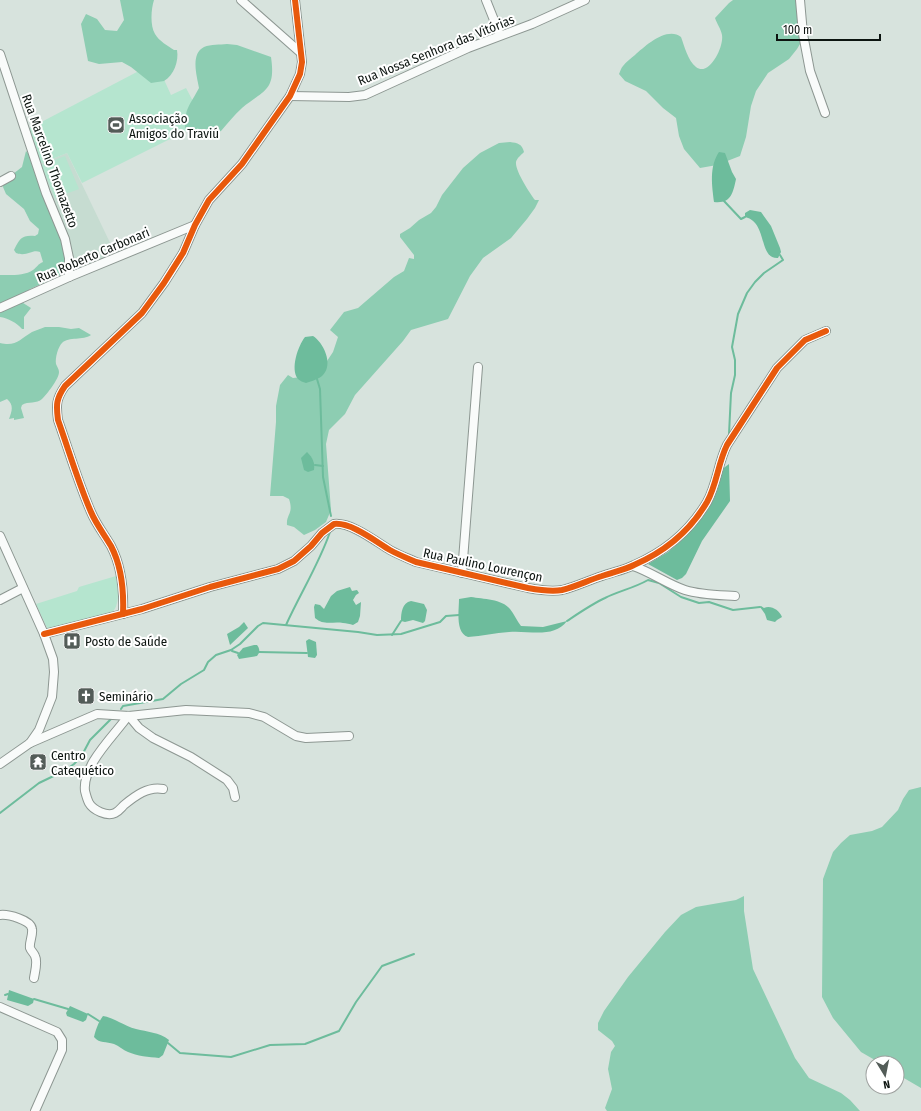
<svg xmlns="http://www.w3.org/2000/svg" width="921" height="1111" viewBox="0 0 921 1111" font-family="'Fira Sans Condensed',sans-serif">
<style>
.built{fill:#c6dcd1}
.green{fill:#b5e5cf}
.forest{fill:#8dcdb2}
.water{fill:#6dbc9c}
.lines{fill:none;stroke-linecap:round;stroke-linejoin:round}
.stream{stroke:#6dbc9c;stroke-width:2}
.street-casing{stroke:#8d9792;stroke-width:10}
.street{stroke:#f9fbfa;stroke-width:8}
.cycleway-casing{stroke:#fff;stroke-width:8}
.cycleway{stroke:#e8590c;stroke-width:6}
.labels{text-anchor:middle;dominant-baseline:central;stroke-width:4;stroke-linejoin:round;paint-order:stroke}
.street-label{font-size:13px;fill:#0c1410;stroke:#fff}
.poi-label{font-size:13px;fill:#0c1410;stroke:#fff;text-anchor:start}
</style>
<rect width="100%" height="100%" fill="#d7e3dd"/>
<!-- built -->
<path class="built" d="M67,153L113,249L111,255L107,258L73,270L72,259L40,164Z"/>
<!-- green -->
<g class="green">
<path d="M156,62L171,95L186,88L204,122L82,183L67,153L40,164L28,129Z"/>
<path d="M65,156L79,189L55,198L41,165Z"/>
<path d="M116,576C118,589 121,604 111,614L48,629L47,628L36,604L77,591L79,587Z"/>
</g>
<!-- forest -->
<g class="forest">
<path d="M120,0H154C151,9 150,26 155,34C159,41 168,46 174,50H177C179,61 174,75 164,81C160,82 155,82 151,83L131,67L122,62L99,64L88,61L81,24L86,14L97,19L105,30L117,31L124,20Z"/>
<path d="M733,0H799L801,31L800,44L797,49L789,59L768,73L756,91L751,106L746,137L740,156L717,165L700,168L684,149L679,136L676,118L663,108L646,91L625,81L619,74C620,72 621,68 623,66C626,62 631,58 635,55C645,46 667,26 681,37C684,45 688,61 696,67C709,77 724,47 722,35C721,29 717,24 715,18L729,3Z"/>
<path d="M227,44L237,45L271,57C276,91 264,90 242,108C234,115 228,123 221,131L218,132L193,136L185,129C185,107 189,107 199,88C197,76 190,54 204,47C211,44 220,45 227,44Z"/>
<path d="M510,142C518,143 522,144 524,152C521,155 517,158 516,162C515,171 530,193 535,200H539L535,208L527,219L511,238L483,258L470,276L448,319L411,330L403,341L355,395L345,414L329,430L326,444L331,510L326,522L315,530L304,535L294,527L287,525C286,514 294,514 289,499L283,496H270L276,422V406L280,385L288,375L293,378L302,377L321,370L333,352L338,337L330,330L344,312L358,308L394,277L404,271L409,258L414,259V255L400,237V234L410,228L419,220L431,213L436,207L442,195L463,168L480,153L499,143Z"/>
<path d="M26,151L36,162L53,201L70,249L66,270L59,276L30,289L19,297L20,301L31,308L24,317V329H22C17,323 8,318 0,317V275C9,275 25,276 33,270C37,267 38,264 43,262L40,252C32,249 27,257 16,253L14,250C20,238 22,235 35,236L38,234L39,229L30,221L24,209L6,194L3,187L4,181L22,167Z"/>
<path d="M45,327H59L71,329L79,328L91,335C83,341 69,336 62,343C58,347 55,358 56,364C57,367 59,369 59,372C59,379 47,394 42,399C37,404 28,401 22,405L21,408L24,418L14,420V418L9,419C12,411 14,405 7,399L0,402V343C16,347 20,339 32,332C36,330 41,329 45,327Z"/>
<path d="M921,787V1088L897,1074V1063H880L861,1052L833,1018L822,997L823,879L833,852L841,843L850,835L872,831L882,827L898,810L903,799L909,790Z"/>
<path d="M744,896V911L753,969L795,1058L809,1078L841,1093L850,1100L860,1111H607L605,1108L612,1089L608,1069L611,1052L615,1046L612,1041L598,1030V1023L604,1011L628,977L665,932L681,915L696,907L736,900Z"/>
</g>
<!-- water -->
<g class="water">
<path d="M719,152L725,153L732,172L736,179C733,193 731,204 714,202C712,185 709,167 719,152Z"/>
<path d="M750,210L761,212L771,226L780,248L781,252L778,258C758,259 768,222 745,217V213Z"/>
<path d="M313,336C323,342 334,364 323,375C319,379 312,381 306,383C303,382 300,381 298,379C290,369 298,346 305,337Z"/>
<path d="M307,452C313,458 315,463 314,470L308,472L304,470L301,458Z"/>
<path d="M729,464L730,501L702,541L686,574L682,578L677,580L648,564L668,552L684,538L713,500L721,470Z"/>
<path d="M350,587L352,591L357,590L359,593L356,595L353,600L356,605L361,602L360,616L358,622L353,625C350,624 346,623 343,623C333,621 324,626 315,618L314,607L315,604L320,605L324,609L331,596L337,591Z"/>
<path d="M471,597C483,599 502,599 510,609C514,614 517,621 521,626L543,627L567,621C554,639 528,630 509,632C495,633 482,636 468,637C455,633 459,610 459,599Z"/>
<path d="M411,601L424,604L427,610L425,621L423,623L413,620L405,622L401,621C401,613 402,603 411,601Z"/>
<path d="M761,606L764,608C771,605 779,610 782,617L777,620L775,622L767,620L765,614L760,607Z"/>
<path d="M244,622L248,628L230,645L227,634L239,627Z"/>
<path d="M309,639L316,642L317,655L315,658L308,657L306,641Z"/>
<path d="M254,645H257C260,649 260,652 257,656L239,659L237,655L243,648Z"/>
<path d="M9,990L34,999L33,1003L28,1006L7,1000Z"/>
<path d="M70,1006L88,1014L86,1020L83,1022L67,1016L66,1013Z"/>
<path d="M103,1016C115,1018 124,1026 136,1029C147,1032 159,1032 169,1040L163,1055L159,1058C149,1057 137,1056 128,1052C123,1050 119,1046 114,1044C106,1041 100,1044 94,1037C96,1029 98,1023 103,1016Z"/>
</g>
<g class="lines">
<!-- stream -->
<g class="stream">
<path d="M724,201L741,219L745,217"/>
<path d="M317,379L320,389L323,477L331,516"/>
<path d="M729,434L731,393L735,375V360L732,347L738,314L747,293L755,282L764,273L783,260L780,255"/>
<path d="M315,465L323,466"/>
<path d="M567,621C579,613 592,604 605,598C619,591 634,588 648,580L659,583L681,597L699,603L709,602L733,610L760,607"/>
<path d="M286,625C300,594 319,564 330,532"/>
<path d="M392,635L401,621"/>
<path d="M232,651L238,653"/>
<path d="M259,652L307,653"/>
<path d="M121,709L123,706L163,699L181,684L204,670L208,662L216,655L231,650L240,644L258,626L263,623L358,632L377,635L401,634L440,622L446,616L459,615"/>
<path d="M0,813L39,783L64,771L74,764L81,757L90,740L111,719"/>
<path d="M5,995L8,994"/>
<path d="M34,999L68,1009"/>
<path d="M88,1014L99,1021"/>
<path d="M168,1043L180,1053L231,1057L270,1045L305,1044L339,1031L356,1002L382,966L414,954"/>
</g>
<defs>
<g id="street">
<path d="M241,0L301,53"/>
<path d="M486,0L500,35"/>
<path d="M800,0L803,34L810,71L825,113"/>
<path d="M0,54L46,193L65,239L69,258V277"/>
<path d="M290,96L349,97L365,95L468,48L532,24L585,0"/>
<path d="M0,182L11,176"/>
<path d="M0,308L69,277L195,225"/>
<path d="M0,536L44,634L53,659L54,672L52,697L39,730L30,743L0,764"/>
<path d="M633,566C651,572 667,584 685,590C701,595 718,595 735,596"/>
<path d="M462,573L478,367"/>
<path d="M0,600L23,588"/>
<path d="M123,614C124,590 122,567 111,546C104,534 96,524 91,512C78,482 69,451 58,420C56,405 56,399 65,386L142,313L164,283L183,253L195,225L209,200L242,164L290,96L300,74L302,62L295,0"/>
<path d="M44,634L142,609L210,587L278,569L294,561L311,546L322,533L334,524C351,522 375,541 390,550C399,555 407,558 416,562L528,588C539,590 551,592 562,590C575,587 589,580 602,576C613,572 624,570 634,565C664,552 690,531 707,502C717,484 718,463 727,445L777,368L805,340L826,331"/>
<path d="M128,716C114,736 82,765 85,791C86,795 87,799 89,803C93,810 107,817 115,813C119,811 121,808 124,805C135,796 148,786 163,789"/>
<path d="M129,716L139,728L153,738L191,757L227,780L233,788L235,797"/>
<path d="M30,743L97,714L129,716L186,710L249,713L264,717L296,736L306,738L349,736"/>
<path d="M0,915C8,914 31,920 32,929C33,936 29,942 30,948C31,951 34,953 35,956C38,962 35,971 34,978"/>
<path d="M0,1007L57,1032L62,1040V1050L35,1111"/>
</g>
</defs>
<!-- street casing -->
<use href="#street" class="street-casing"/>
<!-- street -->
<use href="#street" class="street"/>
<defs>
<g id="cycleway">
<path d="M123,614C124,590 122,567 111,546C104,534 96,524 91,512C78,482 69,451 58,420C56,405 56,399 65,386L142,313L164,283L183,253L195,225L209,200L242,164L290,96L300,74L302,62L295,0"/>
<path d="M44,634L142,609L210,587L278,569L294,561L311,546L322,533L334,524C351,522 375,541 390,550C399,555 407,558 416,562L528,588C539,590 551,592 562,590C575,587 589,580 602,576C613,572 624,570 634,565C664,552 690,531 707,502C717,484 718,463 727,445L777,368L805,340L826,331"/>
</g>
</defs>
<!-- cycleway casing -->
<use href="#cycleway" class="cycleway-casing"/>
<!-- cycleway -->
<use href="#cycleway" class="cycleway"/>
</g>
<!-- icons -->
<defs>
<symbol id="stadium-square" viewBox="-11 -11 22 22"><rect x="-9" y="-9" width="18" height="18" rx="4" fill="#535c58" stroke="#fff"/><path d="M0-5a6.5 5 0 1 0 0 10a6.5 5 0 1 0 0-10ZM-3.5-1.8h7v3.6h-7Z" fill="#fff"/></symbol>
<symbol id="hospital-square" viewBox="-11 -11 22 22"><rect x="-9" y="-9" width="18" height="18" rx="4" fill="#535c58" stroke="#fff"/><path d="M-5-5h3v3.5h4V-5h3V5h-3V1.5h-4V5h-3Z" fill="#fff"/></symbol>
<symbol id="church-square" viewBox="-11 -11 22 22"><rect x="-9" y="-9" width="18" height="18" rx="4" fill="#535c58" stroke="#fff"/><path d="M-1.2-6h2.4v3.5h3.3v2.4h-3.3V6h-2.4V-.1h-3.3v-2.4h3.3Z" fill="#fff"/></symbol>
<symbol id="temple-square" viewBox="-11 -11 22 22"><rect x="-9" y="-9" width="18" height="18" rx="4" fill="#535c58" stroke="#fff"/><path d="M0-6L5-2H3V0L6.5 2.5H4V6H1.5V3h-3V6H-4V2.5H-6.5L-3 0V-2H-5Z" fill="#fff"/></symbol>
</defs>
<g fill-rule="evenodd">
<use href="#stadium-square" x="106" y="115" width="20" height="20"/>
<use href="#hospital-square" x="62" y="631" width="20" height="20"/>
<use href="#church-square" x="76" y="686" width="20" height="20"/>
<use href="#temple-square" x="28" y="752" width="20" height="20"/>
</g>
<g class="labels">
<!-- street labels -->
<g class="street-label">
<text transform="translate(436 50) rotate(-22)">Rua Nossa Senhora das Vitórias</text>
<text transform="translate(50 161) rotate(70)">Rua Marcelino Thomazetto</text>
<text transform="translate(93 255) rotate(-23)">Rua Roberto Carbonari</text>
<text transform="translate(483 565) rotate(12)">Rua Paulino Lourençon</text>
</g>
<!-- poi labels -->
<g class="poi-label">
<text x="129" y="118">Associação<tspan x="129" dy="15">Amigos do Traviú</tspan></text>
<text x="85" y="641">Posto de Saúde</text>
<text x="99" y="696">Seminário</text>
<text x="51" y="755">Centro<tspan x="51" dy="15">Catequético</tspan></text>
</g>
</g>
<!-- north arrow -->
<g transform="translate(885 1075) rotate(170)"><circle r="19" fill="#ffffff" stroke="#9ea19f"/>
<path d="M0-3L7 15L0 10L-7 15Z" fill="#535c58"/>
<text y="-6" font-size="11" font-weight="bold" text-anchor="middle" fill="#0c1410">N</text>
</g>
<!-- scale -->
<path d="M777 34v6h103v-6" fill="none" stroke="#0c1410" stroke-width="2"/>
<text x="783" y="34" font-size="12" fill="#0c1410" stroke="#ffffff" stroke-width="3" paint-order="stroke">100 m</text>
</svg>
